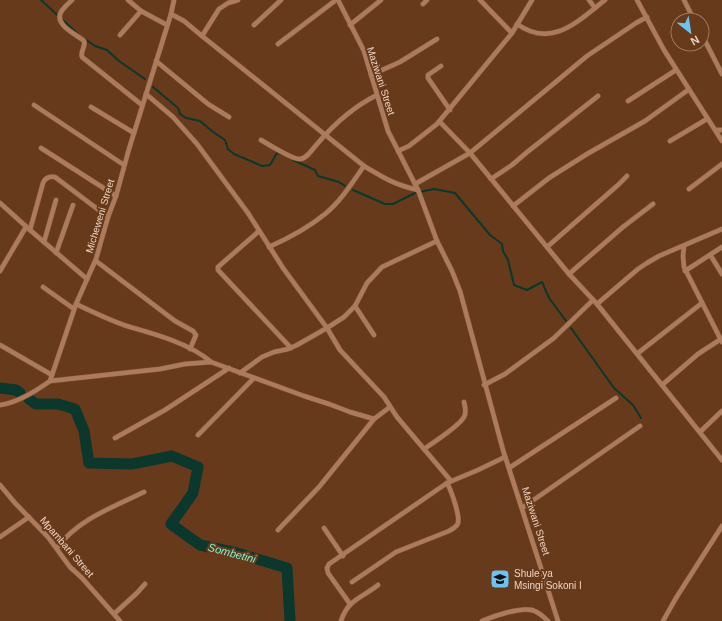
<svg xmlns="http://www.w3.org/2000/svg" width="722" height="621" viewBox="0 0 722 621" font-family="Helvetica,sans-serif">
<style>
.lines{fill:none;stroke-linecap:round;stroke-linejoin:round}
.stream{stroke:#0b372d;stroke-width:2}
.river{stroke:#0b372d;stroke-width:11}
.street-casing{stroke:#7b553a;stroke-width:5.5}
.street{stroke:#ad7b5b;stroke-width:4.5}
.labels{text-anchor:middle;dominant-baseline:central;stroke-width:4;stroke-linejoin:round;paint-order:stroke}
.street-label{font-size:10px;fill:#eed2c1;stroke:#673a1b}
.poi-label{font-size:10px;fill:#eed2c1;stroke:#673a1b;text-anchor:start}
.water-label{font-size:11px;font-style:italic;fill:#77f9d7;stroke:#673a1b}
</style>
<rect width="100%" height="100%" fill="#673a1b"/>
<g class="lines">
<!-- stream -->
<g class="stream">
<path d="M41,0L78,34"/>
<path d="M85,39L95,46L107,50L119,61L145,79"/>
<path d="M153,87L178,108L180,114L186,118L200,121L213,132L225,140L228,149L234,154L262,166L270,165L277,153L282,154"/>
<path d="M293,160L315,170L318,176L339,182L345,186"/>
<path d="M353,190L385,204H393L415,193L434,189L455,193L490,235L502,244L503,251L508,260L514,285L527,290L542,282L549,298L566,321"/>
<path d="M571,328L614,388L633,405L641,418"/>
</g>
<!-- river -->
<g class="river">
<path d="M0,388L16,390L20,393"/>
<path d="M29,399L36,404H58L75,409L84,431L89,463L132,464L172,456L198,467L193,493L171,524L200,545L237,553L287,568L290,621"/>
</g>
<defs>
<g id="street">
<path d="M72,0C68,4 64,7 61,12C54,25 76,34 84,41C86,47 80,51 82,57L142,105"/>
<path d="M128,0L141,11L167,25"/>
<path d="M338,0L364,51L388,131L418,190L437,241L452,271L460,291L503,450L558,621"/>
<path d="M480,0L512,33"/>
<path d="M589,0L595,8"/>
<path d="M637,0L664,50L722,141"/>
<path d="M684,0L694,20"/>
<path d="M423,4L427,0"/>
<path d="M171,14L184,21L202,36L364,166C384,178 395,185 418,190"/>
<path d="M517,24C552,49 578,21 605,0"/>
<path d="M254,25L281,0"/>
<path d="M350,25L381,0"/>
<path d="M120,35L141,11"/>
<path d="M702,35L722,74"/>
<path d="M202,36L219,9L228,3L238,0"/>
<path d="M278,44L336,0"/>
<path d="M156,61L208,104L229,117"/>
<path d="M441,66L428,75V78L450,110"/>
<path d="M371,75L400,62L437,39"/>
<path d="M146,94L173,117L197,144L248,213L283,268L327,328L340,350L384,397L397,417L451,481"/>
<path d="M628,101L676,70"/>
<path d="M34,105L124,165"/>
<path d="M91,107L134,133"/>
<path d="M440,122L470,153L569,274L597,304L722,460"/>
<path d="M716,130H722"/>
<path d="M261,140C268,144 293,160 300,159C307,159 313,148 318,143C335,123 353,107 377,95"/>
<path d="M670,141L707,119"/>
<path d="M41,148L116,196"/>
<path d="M398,151L409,146L437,124L512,33L532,0"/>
<path d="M491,179L512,165L526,153L598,96"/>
<path d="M415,184L470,153L587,56L636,23L647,17"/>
<path d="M689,189L722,164"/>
<path d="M0,203L30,230L87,279"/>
<path d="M513,206L549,178L587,154L645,121L688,90"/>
<path d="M30,230L43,183C45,178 49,176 55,177L108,217"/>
<path d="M259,231L218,267V270L291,348"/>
<path d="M44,242L56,200"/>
<path d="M684,246L683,256L684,267L722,342"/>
<path d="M269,247C289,238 308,228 325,214C341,201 352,183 364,166"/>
<path d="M547,247L618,185L627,176"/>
<path d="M56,253L73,205"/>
<path d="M711,256L722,274"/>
<path d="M96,261L175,321L193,331L196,335L190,349"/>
<path d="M0,271L26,227"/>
<path d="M685,271L722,247"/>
<path d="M569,274L623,227L653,204"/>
<path d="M43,287L74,309"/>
<path d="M76,304C93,312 111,321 130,327C155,334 191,344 211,362"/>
<path d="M597,304L638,269L647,263L659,256L722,229"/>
<path d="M355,306L374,335"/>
<path d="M0,345L52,375"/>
<path d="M638,353L702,303"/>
<path d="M240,373L262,357L274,352L288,349L297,345L327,328L344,317L355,306L367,283L382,267L437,241"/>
<path d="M50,381L160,369L185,364L211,362L304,396L329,404L350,412L374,419"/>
<path d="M484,385L505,374L554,338L593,300"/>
<path d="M662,385L698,354L721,339"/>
<path d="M0,405C17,403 36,391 50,381L76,304L96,259L108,217L116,196L129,149L171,14L174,0"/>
<path d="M700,432L722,411"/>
<path d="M198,435L254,378"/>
<path d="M115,438L165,410L229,368"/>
<path d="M424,449C433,443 460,425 464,417C467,412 465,407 464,402"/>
<path d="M509,468L616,398"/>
<path d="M0,485L15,503L48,537L70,567L82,578L120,621"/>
<path d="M522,508L640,426"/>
<path d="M324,528L343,556"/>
<path d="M278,530L319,487L374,419L390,407"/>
<path d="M0,537L29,517"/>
<path d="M57,548C77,520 113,507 144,492"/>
<path d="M352,582L396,552L449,531C452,529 457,527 458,523C460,515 451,490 447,483"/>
<path d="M350,604L328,573L327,568L329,564L447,483L478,470L505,457"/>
<path d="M115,613L137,593L145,584"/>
<path d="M341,621C348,599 362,598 378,585"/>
<path d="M482,621C494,616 520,607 532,610C538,612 543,616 548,621"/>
<path d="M663,621L676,598L722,526"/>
</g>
</defs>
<!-- street casing -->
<use href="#street" class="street-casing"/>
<!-- street -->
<use href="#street" class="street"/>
</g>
<!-- icons -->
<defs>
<symbol id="school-square" viewBox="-11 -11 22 22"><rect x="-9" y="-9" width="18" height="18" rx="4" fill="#6bc3f2" stroke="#673a1b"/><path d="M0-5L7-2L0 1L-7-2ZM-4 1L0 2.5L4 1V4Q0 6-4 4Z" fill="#111"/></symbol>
</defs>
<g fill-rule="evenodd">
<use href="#school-square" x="489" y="568" width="22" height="22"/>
</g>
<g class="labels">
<!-- street labels -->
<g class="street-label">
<text transform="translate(381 81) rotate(72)">Maziwani Street</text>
<text transform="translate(100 216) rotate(-73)">Micheweni Street</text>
<text transform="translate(536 521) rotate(72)">Maziwani Street</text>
<text transform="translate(67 547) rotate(49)">Mpambani Street</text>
</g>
<!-- poi labels -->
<g class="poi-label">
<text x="514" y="573">Shule ya<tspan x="514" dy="12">Msingi Sokoni I</tspan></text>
</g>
<!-- water labels -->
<g class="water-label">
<text transform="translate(232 553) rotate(15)">Sombetini</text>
</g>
</g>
<!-- north arrow -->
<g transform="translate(690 32) rotate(150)"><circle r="19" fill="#673a1b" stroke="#9d775d"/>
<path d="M0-3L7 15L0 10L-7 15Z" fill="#6bc3f2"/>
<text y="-6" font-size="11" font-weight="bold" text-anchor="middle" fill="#eed2c1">N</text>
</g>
</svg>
